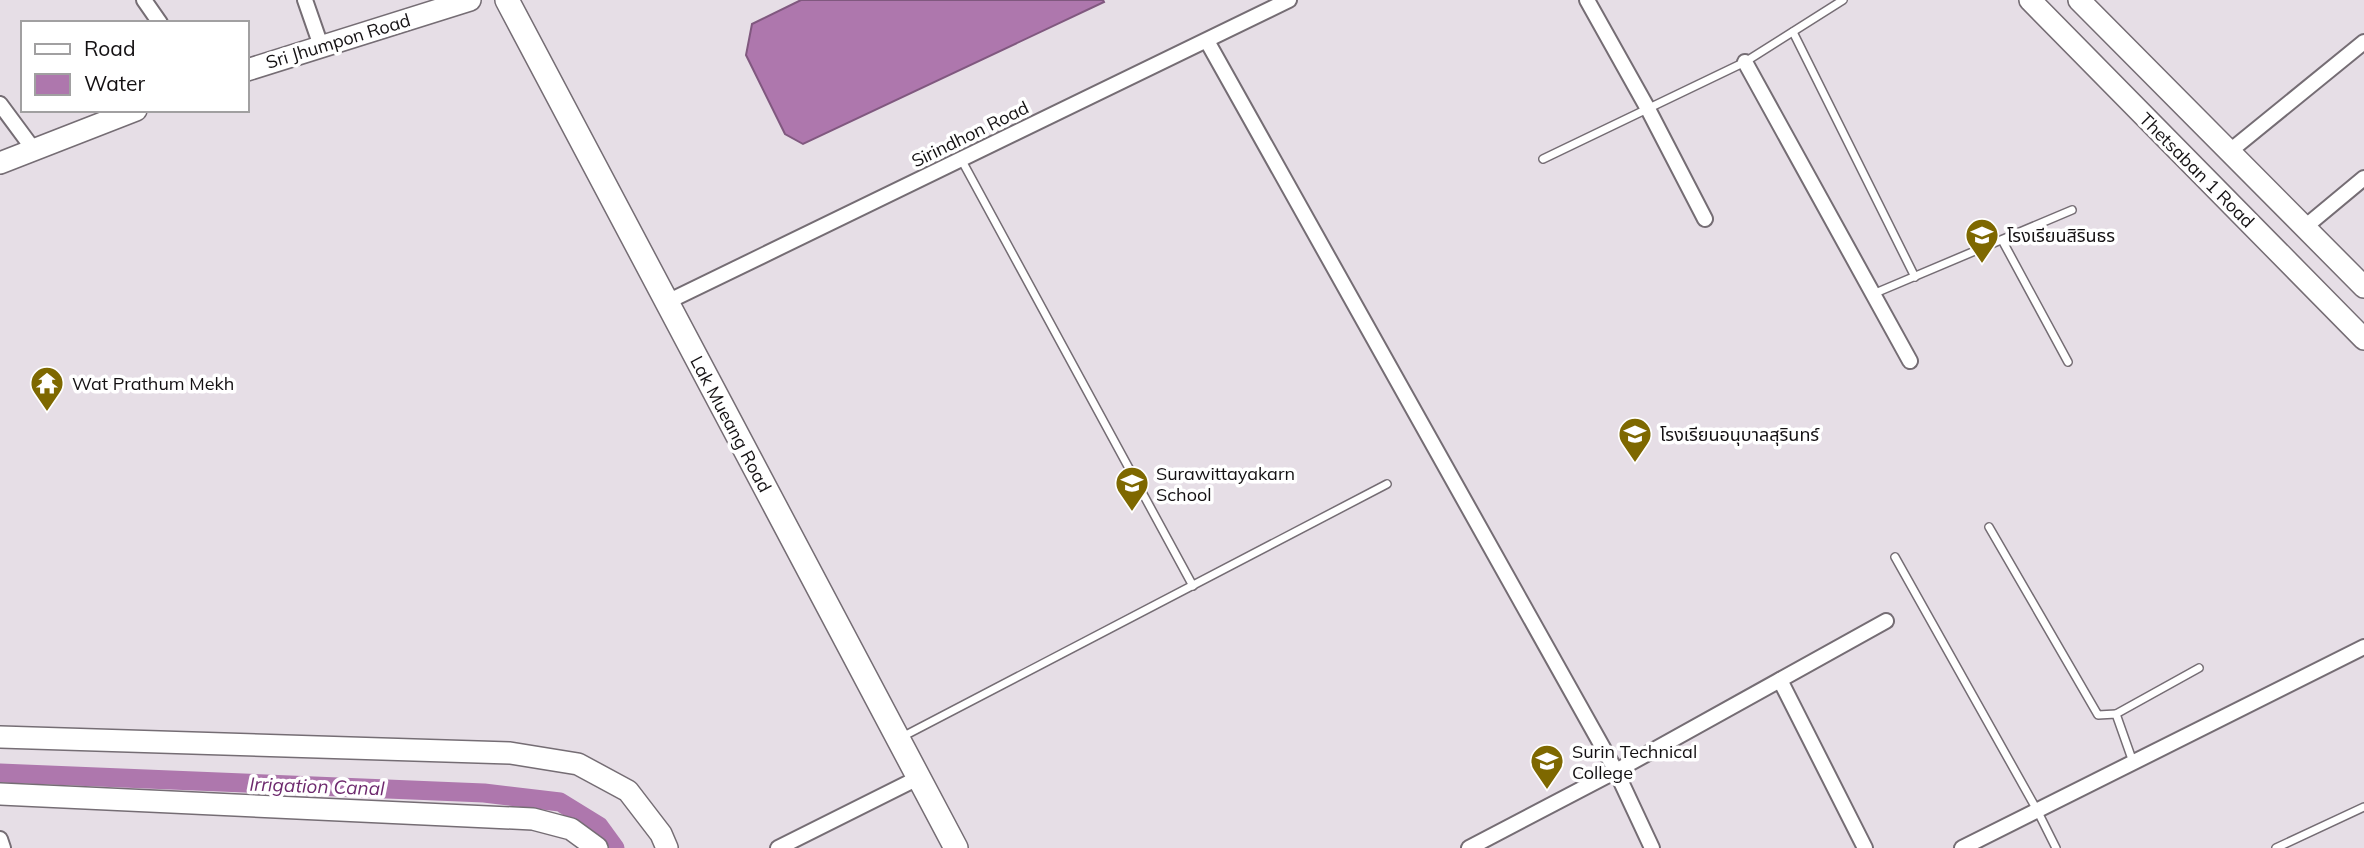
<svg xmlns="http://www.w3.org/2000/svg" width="2364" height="848" viewBox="0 0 2364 848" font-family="Mulish,'Noto Sans Thai',sans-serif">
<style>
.water{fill:#ae77ad;stroke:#80587f;stroke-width:2}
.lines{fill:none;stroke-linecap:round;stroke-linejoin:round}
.canal{stroke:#ae77ad;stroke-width:19}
.lane-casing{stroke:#756d74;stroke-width:10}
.street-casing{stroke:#756d74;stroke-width:18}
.secondary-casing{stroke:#756d74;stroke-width:24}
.primary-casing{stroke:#756d74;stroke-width:26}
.lane{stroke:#fff;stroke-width:7}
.street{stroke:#fff;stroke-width:14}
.secondary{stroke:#fff;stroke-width:21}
.primary{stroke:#fff;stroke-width:23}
.labels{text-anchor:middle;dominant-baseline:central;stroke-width:7;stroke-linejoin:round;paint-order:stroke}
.street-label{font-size:18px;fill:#141113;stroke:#fff}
.poi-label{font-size:18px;fill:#141113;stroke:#fff;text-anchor:start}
.water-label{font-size:19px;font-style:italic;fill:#6e2a6e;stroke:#fff}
</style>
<rect width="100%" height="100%" fill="#e6dee6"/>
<!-- water -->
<path class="water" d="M801,0H1103L1104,2L803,144L785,134L746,55L752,24Z"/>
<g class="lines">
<!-- canal -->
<path class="canal" d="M0,773L484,793L560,802L599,826L615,848"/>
<defs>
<g id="lane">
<path d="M1793,32L1915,277"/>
<path d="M961,159L1193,586"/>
<path d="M1543,159L1745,62L1843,0"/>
<path d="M2002,240L2068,362"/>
<path d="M1873,294L2072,210"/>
<path d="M1989,527L2098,715L2116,714L2133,762"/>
<path d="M1895,557L2037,810L2056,848"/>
<path d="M2116,714L2199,668"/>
<path d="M902,737L1387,484"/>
<path d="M2276,848L2364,807"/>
</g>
<g id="street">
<path d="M144,0L160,23"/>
<path d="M305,0L321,46"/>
<path d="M1587,0L1648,109L1705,219"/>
<path d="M1207,41L1616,771L1652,848"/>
<path d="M1745,62L1910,361"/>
<path d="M0,104L34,150"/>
<path d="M2230,151L2364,42"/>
<path d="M2305,227L2364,178"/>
<path d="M667,302L1289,0"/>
<path d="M1780,680L1865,848"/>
<path d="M0,839L3,848"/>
<path d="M778,848L918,778"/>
<path d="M1469,848L1616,771L1886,621"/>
<path d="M1962,848L2364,647"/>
</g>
<g id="secondary">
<path d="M2030,0L2364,339"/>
<path d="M2079,0L2364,287"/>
<path d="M247,70L470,0"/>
<path d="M0,163L136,110"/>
<path d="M0,737L510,753L578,764L628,791L661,834L667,848"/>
<path d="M0,794L533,819L571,829L597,848"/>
</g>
<path id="primary" d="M507,0L956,848"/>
</defs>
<!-- lane casing -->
<use href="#lane" class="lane-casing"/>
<!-- street casing -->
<use href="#street" class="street-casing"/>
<!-- secondary casing -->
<use href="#secondary" class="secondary-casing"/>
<!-- primary casing -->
<use href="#primary" class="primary-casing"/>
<!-- lane -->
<use href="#lane" class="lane"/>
<!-- street -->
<use href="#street" class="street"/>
<!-- secondary -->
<use href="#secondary" class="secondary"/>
<!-- primary -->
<use href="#primary" class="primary"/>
</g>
<!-- icons -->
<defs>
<symbol id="school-pin" viewBox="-11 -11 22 30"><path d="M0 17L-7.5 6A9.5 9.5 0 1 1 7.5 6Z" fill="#7e6800" stroke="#fff"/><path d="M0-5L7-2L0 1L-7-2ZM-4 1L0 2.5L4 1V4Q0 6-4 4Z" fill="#fff"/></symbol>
<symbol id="temple-pin" viewBox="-11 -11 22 30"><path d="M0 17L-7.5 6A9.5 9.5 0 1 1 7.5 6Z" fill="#7e6800" stroke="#fff"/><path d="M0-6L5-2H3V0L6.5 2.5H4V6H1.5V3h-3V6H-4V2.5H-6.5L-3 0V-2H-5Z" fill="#fff"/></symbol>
<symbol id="university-pin" viewBox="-11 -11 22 30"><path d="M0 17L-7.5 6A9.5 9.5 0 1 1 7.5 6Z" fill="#7e6800" stroke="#fff"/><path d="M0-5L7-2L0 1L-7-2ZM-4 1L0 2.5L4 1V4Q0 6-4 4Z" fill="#fff"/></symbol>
</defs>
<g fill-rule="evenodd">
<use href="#school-pin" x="1963" y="216" width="38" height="52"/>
<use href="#temple-pin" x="28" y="364" width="38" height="52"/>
<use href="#school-pin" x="1616" y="415" width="38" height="52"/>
<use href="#school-pin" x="1113" y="464" width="38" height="52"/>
<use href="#university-pin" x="1528" y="742" width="38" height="52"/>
</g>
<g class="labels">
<!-- street labels -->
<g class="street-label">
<text transform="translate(338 41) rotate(-17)">Sri Jhumpon Road</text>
<text transform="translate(970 134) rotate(-26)">Sirindhon Road</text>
<text transform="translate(2197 170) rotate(45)">Thetsaban 1 Road</text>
<text transform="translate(731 424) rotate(62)">Lak Mueang Road</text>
</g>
<!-- poi labels -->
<g class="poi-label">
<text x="2007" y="235">โรงเรียนสิรินธร</text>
<text x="72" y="383">Wat Prathum Mekh</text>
<text x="1660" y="434">โรงเรียนอนุบาลสุรินทร์</text>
<text x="1156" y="473">Surawittayakarn<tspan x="1156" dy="21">School</tspan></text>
<text x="1572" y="751">Surin Technical<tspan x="1572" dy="21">College</tspan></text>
</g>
<!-- water labels -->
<g class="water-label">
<text transform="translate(317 786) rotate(2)">Irrigation Canal</text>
</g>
</g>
<!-- legend -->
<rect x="21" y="21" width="228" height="91" fill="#ffffff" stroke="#a1a0a1" stroke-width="2"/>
<rect x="35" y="44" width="35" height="10" fill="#ffffff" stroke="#a1a0a1" stroke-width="2"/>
<text x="84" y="56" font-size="21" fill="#141113">Road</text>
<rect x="35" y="74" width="35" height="21" fill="#ae77ad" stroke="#a1a0a1" stroke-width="2"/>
<text x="84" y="91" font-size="21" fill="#141113">Water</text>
</svg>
